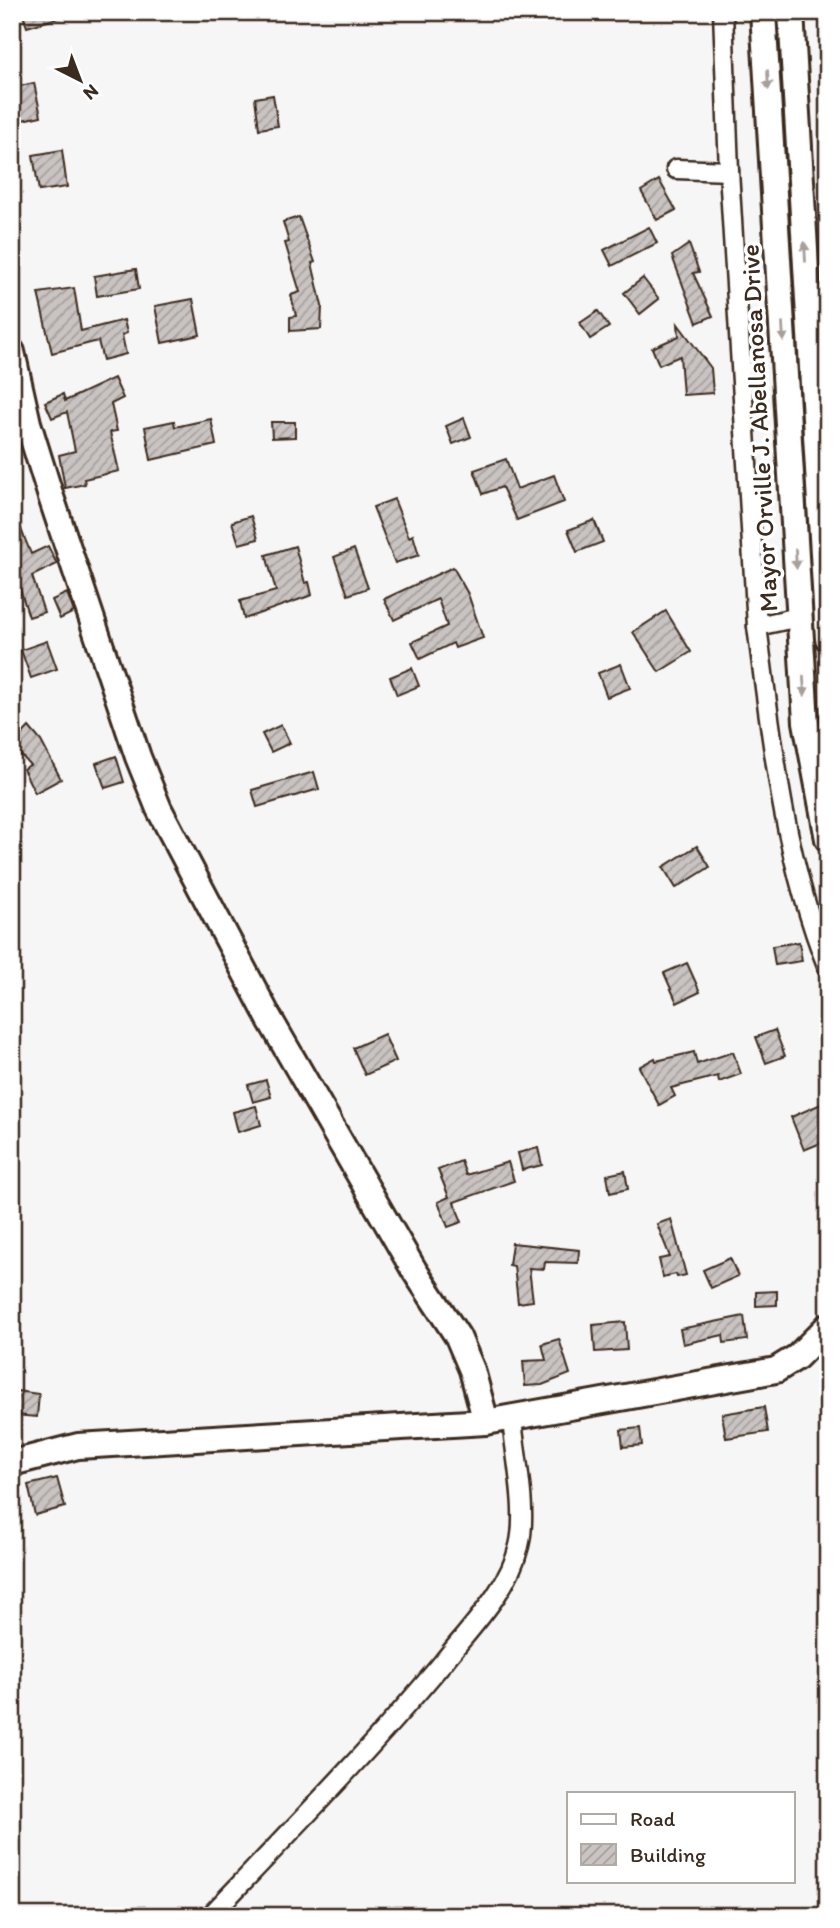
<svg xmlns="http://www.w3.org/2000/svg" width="840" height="1928" viewBox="0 0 840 1928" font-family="Itim,sans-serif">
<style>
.building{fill:url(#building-hatch);stroke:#3b2a1e;stroke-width:2}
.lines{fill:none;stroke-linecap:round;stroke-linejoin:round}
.street-casing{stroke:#3b2a1e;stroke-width:23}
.secondary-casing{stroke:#3b2a1e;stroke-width:30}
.street{stroke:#fff;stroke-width:18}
.secondary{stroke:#fff;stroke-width:24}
.oneway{fill:#a79f9a}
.labels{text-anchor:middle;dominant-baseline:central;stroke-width:7;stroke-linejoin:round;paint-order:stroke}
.street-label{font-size:26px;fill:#3b2a1e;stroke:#fff}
</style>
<defs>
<pattern id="building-hatch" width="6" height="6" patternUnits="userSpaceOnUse" patternTransform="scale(1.75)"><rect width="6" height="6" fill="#c9c3c1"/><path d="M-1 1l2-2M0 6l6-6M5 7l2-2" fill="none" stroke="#a49f9c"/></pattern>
</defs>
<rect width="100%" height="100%" fill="#f7f6f6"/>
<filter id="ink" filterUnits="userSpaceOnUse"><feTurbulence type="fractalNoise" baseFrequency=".0143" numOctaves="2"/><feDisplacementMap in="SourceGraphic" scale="14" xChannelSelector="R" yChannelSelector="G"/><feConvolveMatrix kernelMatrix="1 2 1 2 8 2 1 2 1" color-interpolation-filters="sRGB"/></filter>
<g filter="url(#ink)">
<!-- building -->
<g class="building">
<path d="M22,12H65V16L27,27Z"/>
<path d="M34,83L41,116L22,120L15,87Z"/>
<path d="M273,95L278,126L259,129L255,98Z"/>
<path d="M62,150L67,187L39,191L33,155Z"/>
<path d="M659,180L676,210L657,220L641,191Z"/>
<path d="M299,217L315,262L312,263L322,306L321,329L290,331V317L296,316L291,295L300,292L285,243L289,242L283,222Z"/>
<path d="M649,227L657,243L612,266L604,250Z"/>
<path d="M689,244L699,272L693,273L713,316L697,323L672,256Z"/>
<path d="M136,269L139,289L97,296L94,276Z"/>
<path d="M643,278L659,299L640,314L624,293Z"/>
<path d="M74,288L81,331L124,320L127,333L122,335L126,354L103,360L98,341L52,353L38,293Z"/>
<path d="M193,299L200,335L162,343L155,306Z"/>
<path d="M598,311L609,327L590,339L580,323Z"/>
<path d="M678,324L711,368L713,393L683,395L680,356L659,365L652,348L679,336Z"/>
<path d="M114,378L123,398L111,404L117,431L110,432L119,471L84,479L85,484L65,488L59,455L75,451L67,412L52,418L45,402L63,394L65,401Z"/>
<path d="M464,418L471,437L453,444L446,426Z"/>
<path d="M211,419L216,445L151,460L145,427L174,421L175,427Z"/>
<path d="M271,422H295V437L272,438Z"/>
<path d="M506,459L517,489L554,475L564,502L517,520L502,487L483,494L474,470Z"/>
<path d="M394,499L409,537L413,535L419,555L395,563L373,507Z"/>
<path d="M13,509L31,554L48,546L57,564L32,576L44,612L29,617L18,583L12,576Z"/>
<path d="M251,516L258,539L239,544L232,522Z"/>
<path d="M594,520L603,542L577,552L568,530Z"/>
<path d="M295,546L305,583L309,582L312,595L244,619L240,601L276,591L266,555Z"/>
<path d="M354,549L368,588L348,595L334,557Z"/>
<path d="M453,567L468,594L483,638L455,648L453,643L420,659L412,642L447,626L438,599L394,620L384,599Z"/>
<path d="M67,593L74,612L60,619L52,600Z"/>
<path d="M666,611L691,652L659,672L633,632Z"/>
<path d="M47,641L57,669L31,678L21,650Z"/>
<path d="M621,664L630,688L607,697L598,673Z"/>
<path d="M412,668L419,686L397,695L390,677Z"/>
<path d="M281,725L290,743L271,752L262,734Z"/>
<path d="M29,727L41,741L61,779L35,793L23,769L30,765L12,745Z"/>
<path d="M116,756L124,782L105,788L96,763Z"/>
<path d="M314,772L319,789L257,807L252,790Z"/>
<path d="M697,846L710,867L676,888L663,867Z"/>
<path d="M799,942L802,961L775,965L772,946Z"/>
<path d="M687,963L700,992L677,1003L664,973Z"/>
<path d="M775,1030L785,1056L766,1063L756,1037Z"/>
<path d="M384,1034L396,1061L365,1075L353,1048Z"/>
<path d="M694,1052L697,1064L733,1052L741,1074L719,1082L718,1076L671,1088L675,1096L659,1105L639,1067L655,1058L656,1061Z"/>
<path d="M266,1080L271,1097L253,1102L248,1085Z"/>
<path d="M828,1101V1140L804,1150L791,1117Z"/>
<path d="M256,1106L261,1125L238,1132L233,1112Z"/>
<path d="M538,1148L542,1165L522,1170L518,1153Z"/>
<path d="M461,1161L466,1175L508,1162L514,1181L454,1202L462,1222L448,1227L438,1202L449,1197L438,1170Z"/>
<path d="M625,1171L628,1189L610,1193L607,1175Z"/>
<path d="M671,1219L686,1275L677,1277L676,1274L663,1277L659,1259L670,1257L657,1224Z"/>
<path d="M512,1243L579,1250L578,1263L545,1262L544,1269L529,1268L533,1301L518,1303L514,1266L509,1265Z"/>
<path d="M730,1258L738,1276L711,1288L703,1270Z"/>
<path d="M777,1291V1305L756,1306V1292Z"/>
<path d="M744,1316L747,1340L724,1343L723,1335L683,1344L680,1329Z"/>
<path d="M625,1322L627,1350L595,1352L593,1325Z"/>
<path d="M559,1339L570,1374L542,1385L525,1386L523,1361L546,1360L542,1344Z"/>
<path d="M17,1391L39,1394L37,1417L14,1415Z"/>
<path d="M764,1407L768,1432L726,1438L722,1414Z"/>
<path d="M640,1428L642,1445L623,1447L621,1430Z"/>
<path d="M57,1478L65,1507L35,1515L28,1485Z"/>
</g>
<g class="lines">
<defs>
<g id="street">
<path d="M723,12L729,171"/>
<path d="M676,169L729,171L757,626L799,617"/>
<path d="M757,626C772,742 784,858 828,968"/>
<path d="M210,1916C290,1832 370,1750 444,1661C471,1627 509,1589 519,1546C528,1511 515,1456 512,1419"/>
</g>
<g id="secondary">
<path d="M763,12L806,722L828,839"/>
<path d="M791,12L828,638"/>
<path d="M12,352L28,423L51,497L138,757L159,809L269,1018L414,1270L458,1337L472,1370L486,1422"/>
<path d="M12,1463L78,1446L486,1422L776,1370L797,1357L828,1326"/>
</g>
</defs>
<!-- street casing -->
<use href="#street" class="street-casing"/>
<!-- secondary casing -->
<use href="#secondary" class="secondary-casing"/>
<!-- street -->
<use href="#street" class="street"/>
<!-- secondary -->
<use href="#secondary" class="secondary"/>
</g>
<!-- one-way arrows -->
<defs><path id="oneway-solid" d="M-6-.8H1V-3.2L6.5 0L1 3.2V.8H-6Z" transform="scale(1.75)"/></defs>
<g class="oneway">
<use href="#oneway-solid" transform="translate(768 80) rotate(87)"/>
<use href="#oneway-solid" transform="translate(805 252) rotate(-93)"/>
<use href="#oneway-solid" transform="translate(783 332) rotate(87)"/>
<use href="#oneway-solid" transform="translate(796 559) rotate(87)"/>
<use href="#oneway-solid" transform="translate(804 686) rotate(86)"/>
</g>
</g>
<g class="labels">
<!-- street labels -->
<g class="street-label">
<text transform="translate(759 428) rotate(-93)">Mayor Orville J. Abellanosa Drive</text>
</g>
</g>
<!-- margin -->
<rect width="840" height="1928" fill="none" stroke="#fff" stroke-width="42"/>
<rect x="21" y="21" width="798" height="1886" fill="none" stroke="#3b2a1e" stroke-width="2.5" filter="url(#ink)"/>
<!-- legend -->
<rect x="567" y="1792" width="228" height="91" fill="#ffffff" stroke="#b1aaa5" stroke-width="2"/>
<rect x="581" y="1814" width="35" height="10" fill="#ffffff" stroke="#b1aaa5" stroke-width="2"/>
<text x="630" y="1826" font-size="21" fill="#3b2a1e">Road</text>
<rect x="581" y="1844" width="35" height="21" fill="url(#building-hatch)" stroke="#b1aaa5" stroke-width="2"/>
<text x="630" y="1862" font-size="21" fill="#3b2a1e">Building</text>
<!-- north arrow -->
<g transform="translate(80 80) rotate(138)" stroke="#ffffff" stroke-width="5" paint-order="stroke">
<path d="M0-5L12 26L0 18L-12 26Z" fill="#3b2a1e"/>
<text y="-10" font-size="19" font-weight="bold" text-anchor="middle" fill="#3b2a1e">N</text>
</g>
</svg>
